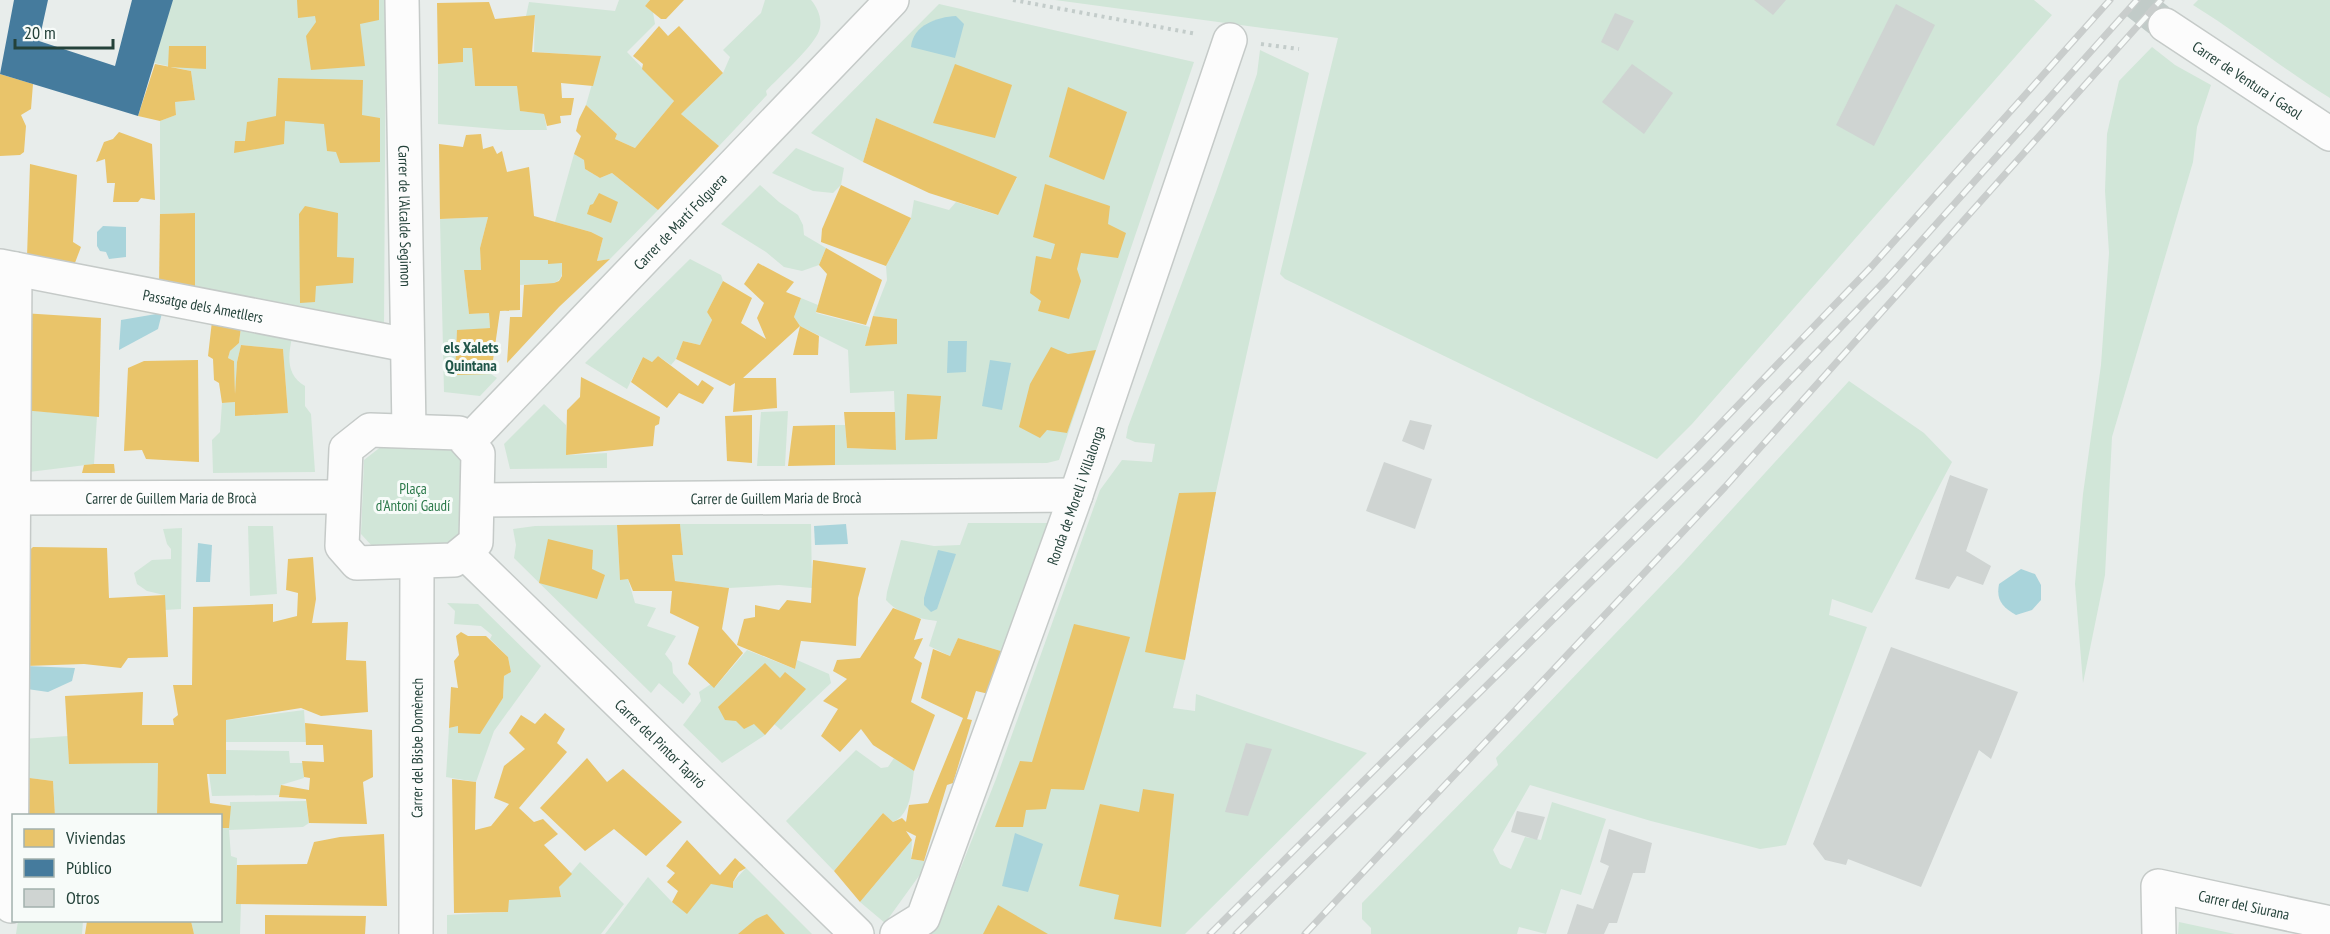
<svg xmlns="http://www.w3.org/2000/svg" width="2330" height="934" viewBox="0 0 2330 934" font-family="'PT Sans Narrow',sans-serif">
<style>
.green{fill:#d1e6d8}
.water{fill:#a9d4db}
.homes{fill:#e9c46a}
.public{fill:#457b9d}
.building{fill:#cfd4d2}
.lines{fill:none;stroke-linecap:round;stroke-linejoin:round}
.street-tunnel{stroke:#c1cbc8;stroke-width:33;stroke-dasharray:33 16;stroke-linecap:butt}
.street-casing{stroke:#c5cac8;stroke-width:36}
.path{stroke:#c3ccca;stroke-width:4;stroke-dasharray:3 4.5;stroke-linecap:butt}
.street{stroke:#fcfcfc;stroke-width:33}
.rail-casing{stroke:#c9cdcc;stroke-width:7}
.rail{stroke:#f7fbf9;stroke-width:4.5;stroke-dasharray:14;stroke-linecap:butt}
.labels{text-anchor:middle;dominant-baseline:central;stroke-width:6;stroke-linejoin:round;paint-order:stroke}
.street-label{font-size:15px;fill:#24423a;stroke:#f7fbf9}
.park-label{font-size:15px;fill:#2d7a4b;stroke:#f7fbf9}
.neighbourhood-label{font-size:16px;font-weight:bold;fill:#1f5548;stroke:#f7fbf9}
</style>
<rect width="100%" height="100%" fill="#e8edeb"/>
<!-- green -->
<g class="green">
<path d="M172,0H386L384,329L202,295L195,286V213L160,214V121L176,115L175,102L195,100L191,71L154,63Z"/>
<path d="M619,0H650L645,6L653,12L655,24L627,52L674,101L635,148L615,139L617,134L586,105L600,56L534,52L535,16H526L529,2L615,11Z"/>
<path d="M765,0H811C818,8 823,20 819,31C813,47 779,77 766,91L767,95L719,146L681,114L723,73L730,57L723,50L761,13Z"/>
<path d="M1055,0H2034L2052,15L1692,424L1657,459L1285,279L1280,274L1338,38Z"/>
<path d="M2198,0H2330V98C2283,69 2240,34 2193,5Z"/>
<path d="M939,4L1194,62L1059,460L1047,463L835,465V425H845L847,448L896,450L894,391L850,393L848,350L800,326L794,317L801,298L818,305L816,313L870,327L865,346L896,344L897,319L873,316L887,280L886,266L911,218L914,200L949,210L956,202L997,215L1017,178L876,118L863,162L811,133Z"/>
<path d="M2152,47L2175,65L2211,85L2197,127L2193,162L2112,437L2105,575L2083,683L2075,584L2083,494L2101,365L2109,253L2105,191L2107,134L2119,81Z"/>
<path d="M463,48H472L475,86H517L521,111L544,114L547,130H507L438,124V64L463,62Z"/>
<path d="M1260,50L1309,73L1216,492L1185,659L1173,708L1195,711L1196,694L1367,753L1185,934H929L950,895L996,779L1100,490L1122,460L1152,462L1155,444L1135,442L1126,438L1128,427L1216,192L1257,74Z"/>
<path d="M796,148L844,168L841,185L833,193L813,191L772,173Z"/>
<path d="M574,154L584,160L585,169L600,178L612,173L658,210L610,259L597,261L603,238L591,232L555,222Z"/>
<path d="M760,185L779,202L798,215L803,225L804,235L826,248L819,265L802,271L784,267L766,252L721,224Z"/>
<path d="M488,217L480,248L481,270H464L469,314L489,313L490,328L457,331L456,374H491L497,378L480,396L444,392L440,219Z"/>
<path d="M690,259L721,275L723,281L707,312L712,320L700,345L683,341L676,359L671,365L658,356L652,362L643,357L627,389L585,363Z"/>
<path d="M520,260H548L562,263C562,272 564,279 554,283L520,285Z"/>
<path d="M241,327L292,338C288,356 286,375 305,386V406L311,414L315,472L213,473L212,440L220,432L222,403L235,402V416L288,413L283,349L241,345L237,362L235,400L234,361L228,358L230,351L239,343Z"/>
<path d="M1849,381L1924,433L1952,462L1872,613L1832,599L1829,615L1867,627L1786,845L1760,849L1651,821L1530,785L1493,850L1500,864L1511,869L1525,837L1541,840L1552,802L1606,819L1581,895L1561,889L1546,934L1519,927L1517,934H1371V928L1362,919V903L1498,765L1496,758L1682,564Z"/>
<path d="M544,404L566,425L568,455L607,453V468L510,469L504,444Z"/>
<path d="M22,410L97,416L94,464L21,473Z"/>
<path d="M788,411L785,466H757L761,412Z"/>
<path d="M382,446L450,448L465,464L463,531L446,545L373,547L361,534L364,460Z"/>
<path d="M968,523H1051L1004,652L958,638L950,656L929,646L937,621C919,619 898,614 886,600L887,592L901,540L934,546L960,545Z"/>
<path d="M680,524H811L812,588L779,585L729,588L675,581L672,555H683Z"/>
<path d="M617,525L620,579H628L635,603L656,608L647,626L676,636L665,654L672,663L673,673L691,694L683,704L659,683L651,693L514,558L516,545L513,529L535,526Z"/>
<path d="M248,526H273L277,594L250,596Z"/>
<path d="M182,528L181,609L165,610L164,595L147,591L137,584L134,573L152,560L171,559V549L167,544L163,529Z"/>
<path d="M447,603L478,604L541,666L494,731L476,782L446,777L449,728L458,726V733L483,728L503,698L504,676L511,672L508,657L490,639L492,635L481,626L454,624L455,611Z"/>
<path d="M747,650L795,669L797,660L829,674L831,683L781,730L774,724L765,735L722,763L683,725L701,701L699,692L711,684L715,687Z"/>
<path d="M304,710L306,742H226V720Z"/>
<path d="M68,736L69,764L158,763L157,815H55L53,781L22,777V739Z"/>
<path d="M226,750L289,751L290,763H303L304,778L281,785L280,795L212,796L209,774L226,773Z"/>
<path d="M856,750L881,768L888,767L894,758L914,771C911,789 912,813 893,822L883,813L834,871L786,821Z"/>
<path d="M306,801L309,823L303,827L229,830L231,856L237,858L236,903L241,904L240,934H194L191,921L220,920L221,828H229L230,802Z"/>
<path d="M912,840L911,859L929,862L885,923L860,902Z"/>
<path d="M580,862L624,904L601,934H447V915L507,912L509,900L561,896L559,887Z"/>
<path d="M746,868L812,934H605L648,877L672,902L687,913L711,884L733,882Z"/>
<path d="M18,921H83L82,934H16Z"/>
<path d="M2179,922L2235,934H2178Z"/>
</g>
<!-- water -->
<g class="water">
<path d="M956,16L964,24L955,58L911,47C913,25 937,17 956,16Z"/>
<path d="M103,226L126,227V257L109,259L106,252L100,251L97,246V232Z"/>
<path d="M162,313L158,329L119,350L121,320Z"/>
<path d="M948,341H967L966,372L947,373Z"/>
<path d="M990,360L1011,363L1002,410L982,406Z"/>
<path d="M846,524L848,544L815,545L814,526Z"/>
<path d="M198,543L212,545L210,582H196Z"/>
<path d="M938,550L956,554L937,609L931,612L924,605V598Z"/>
<path d="M2021,569L2035,574L2041,585V600L2032,610L2016,615C2002,607 1996,600 1999,584Z"/>
<path d="M26,666L75,668L72,681L48,692L27,689Z"/>
<path d="M1015,833L1043,844L1028,892L1002,886Z"/>
</g>
<!-- homes -->
<g class="homes">
<path d="M297,0H379V20L360,24L365,66L311,70L306,36L316,22L315,16L298,18Z"/>
<path d="M650,0H684L666,19H661L645,6Z"/>
<path d="M489,2L495,19L535,15L532,52L601,56L593,86L561,83L562,98H574L571,115L560,116L561,123L547,126L544,114L520,111L517,86H475L472,48H463V62L438,64L437,3Z"/>
<path d="M659,26L668,36L679,26L723,73L681,114L719,146L658,210L612,173L600,178L585,169L584,160L574,154L581,136L576,131L579,119L586,105L617,134L615,139L635,148L674,101L642,69L643,64L633,56Z"/>
<path d="M169,46H206V69L168,67Z"/>
<path d="M155,64L191,71L195,100L175,102L176,115L160,121L138,116Z"/>
<path d="M955,64L1012,85L995,138L933,123Z"/>
<path d="M0,74L33,84L31,109L21,115L26,126L24,152L20,155L0,156Z"/>
<path d="M278,78L363,80L362,115L380,118V162L340,163L336,152L327,151L324,124L285,121L284,144L234,153L235,141H245L247,122L276,116Z"/>
<path d="M1068,87L1127,112L1104,180L1049,157Z"/>
<path d="M876,118L1017,177L998,215L929,193L863,162Z"/>
<path d="M119,132L152,144L155,200L141,198L138,202H113L115,183H107L105,159L96,162L104,142L113,139Z"/>
<path d="M481,134L483,149L493,146L497,154L502,151L507,172L529,167L534,216L591,232L603,238L597,261L610,259L559,307L507,363L510,317H522L524,285L554,283L559,281L562,276V263L548,264V260H520V310L500,311L491,374L455,375L457,330L490,328L489,313L469,314L464,270H481L480,248L488,217L440,219L439,144L463,147L466,135Z"/>
<path d="M30,164L77,175L73,242L81,247L73,268L27,257Z"/>
<path d="M1045,184L1110,206L1108,224L1126,233L1118,258L1081,253L1077,269L1081,281L1069,319L1038,311L1041,301L1030,293L1036,256L1051,259L1055,244L1033,237Z"/>
<path d="M841,185L911,218L886,266L821,242L822,229Z"/>
<path d="M599,193L618,202L611,223L587,214L590,205L593,204Z"/>
<path d="M305,206L338,213L337,257L354,258L353,283L316,286L315,302L300,303L299,214Z"/>
<path d="M195,213V286L159,287L160,214Z"/>
<path d="M826,248L882,280L866,325L816,312L827,274L819,265Z"/>
<path d="M758,263L794,282L786,292L801,298L794,317L800,326L743,378H776L777,408L733,412L735,383L730,386L676,359L683,341L700,345L712,320L707,312L723,281L752,298L741,323L766,339L757,318L764,303L744,284Z"/>
<path d="M22,313L101,318L99,417L22,410Z"/>
<path d="M873,316L897,319V344L865,346Z"/>
<path d="M212,321L241,327L239,343L230,351L228,358L234,361L235,394L237,362L241,345L283,349L288,413L235,416V402L222,403L219,383L214,380L213,359L208,356Z"/>
<path d="M800,326L819,336L818,355H793Z"/>
<path d="M1051,347L1068,354L1096,350L1067,433L1047,430L1040,438L1019,427L1030,384Z"/>
<path d="M658,356L698,386L702,380L714,388L703,404L679,393L667,408L631,382L643,357L652,362Z"/>
<path d="M198,360L199,462L146,459L142,450L124,451L128,368L144,361Z"/>
<path d="M581,377L660,417L659,424L655,426L653,446L566,455L567,410L580,397Z"/>
<path d="M907,394L941,396L937,439L905,440Z"/>
<path d="M844,412H895L896,450L847,448Z"/>
<path d="M752,415V463L727,461L725,416Z"/>
<path d="M835,425V465L788,466L793,426Z"/>
<path d="M94,464H114L115,473H82L84,465Z"/>
<path d="M1216,492L1185,660L1145,652L1179,493Z"/>
<path d="M680,524L683,555H672L675,581L729,588L722,629L743,653L714,688L688,664L699,627L670,613L672,591H633L628,579L620,580L617,525Z"/>
<path d="M548,539L593,550L592,569L605,575L597,599L539,583Z"/>
<path d="M33,547L107,548L109,598L165,595L168,657L128,658L121,668L84,664L26,666L20,559Z"/>
<path d="M313,557L316,599L312,623L348,622L346,660L366,661L368,712L321,716L301,708L226,720V774H207L210,803L231,806L229,828H220V816H157L158,763L69,764L65,696L143,692L142,725H174L173,719L178,715L173,685H192L193,607L273,604V622L297,616L298,593L286,590L288,559Z"/>
<path d="M813,560L866,568L858,598L856,646L801,641L795,669L737,645L744,619L755,617V605L779,610L787,600L811,603Z"/>
<path d="M893,608L921,619L914,640L923,638L914,658L922,663L911,702L935,715L914,771L873,745L861,729L840,752L821,736L838,709L823,701L847,679L833,671L837,660L860,658Z"/>
<path d="M1074,624L1130,637L1084,790L1051,789L1046,809L1026,810L1023,827H995L1020,761L1032,762Z"/>
<path d="M461,632L468,636H486L508,657L511,672L504,676L503,698L480,734L458,733V726L449,728L451,687L458,688L454,661L459,655L456,636Z"/>
<path d="M958,638L1004,652L989,694L976,691L967,719L972,720L953,783L947,785L924,861L911,859L916,836L906,831L912,840L860,902L834,871L883,813L893,822L902,818L906,822L909,805L928,803L963,718L921,698L933,649L950,656Z"/>
<path d="M765,663L780,678L785,672L806,689L765,735L754,724L744,729L736,721L725,720L718,707Z"/>
<path d="M545,713L565,729L557,743L567,752L519,808L534,822L543,819L558,834L544,845L572,874L559,887L561,897L509,900L508,912L454,913L452,779L476,782L475,830L491,826L509,804L494,798L504,766L525,749L509,733L521,715L535,724Z"/>
<path d="M305,723L372,730L373,777L363,782L367,824L309,823L306,799L279,797L281,785L309,790L310,778L304,777L302,761L324,762L323,745H306Z"/>
<path d="M587,758L607,782L623,769L682,822L646,856L614,829L585,851L540,808Z"/>
<path d="M22,777L53,781L55,816H22Z"/>
<path d="M1143,789L1174,794L1161,927L1114,919L1119,895L1079,886L1100,804L1139,812Z"/>
<path d="M384,834L387,906L236,904L237,865L307,864L314,842L340,837Z"/>
<path d="M687,840L720,875L735,858L746,868L739,872L733,882V888L711,884L687,914L672,902L678,891L667,882L675,873L666,866Z"/>
<path d="M998,905L1048,934H983Z"/>
<path d="M767,914L785,934H738L756,919Z"/>
<path d="M265,915L366,916L365,934H265Z"/>
<path d="M87,921H191L194,934H85Z"/>
</g>
<!-- public -->
<path class="public" d="M14,0H48L39,41L115,66L132,0H173L138,116L0,74Z"/>
<!-- building -->
<g class="building">
<path d="M1754,0H1786L1773,15Z"/>
<path d="M1896,4L1935,25L1874,146L1836,125Z"/>
<path d="M1615,13L1634,21L1618,51L1601,42Z"/>
<path d="M1632,64L1673,93L1644,134L1602,102Z"/>
<path d="M1410,420L1432,425L1424,450L1402,441Z"/>
<path d="M1384,462L1432,479L1415,529L1366,511Z"/>
<path d="M1950,475L1988,489L1966,551L1991,566L1983,585L1957,576L1949,589L1915,579Z"/>
<path d="M1891,647L2018,692L1991,759L1979,750L1921,887L1848,859L1846,865L1825,860L1813,844Z"/>
<path d="M1246,743L1272,749L1248,816L1225,812Z"/>
<path d="M1517,811L1545,817L1537,840L1511,832Z"/>
<path d="M1609,829L1652,843L1645,873H1633L1617,923H1609L1604,934H1567L1577,904L1593,909L1609,866L1600,862Z"/>
</g>
<g class="lines">
<!-- street-tunnel -->
<path class="street-tunnel" d="M2133,0L2165,25"/>
<defs>
<g id="street">
<path id="s1" d="M402,0L409,431"/>
<path id="s2" d="M2165,25L2330,134"/>
<path id="s3" d="M0,266L407,345"/>
<path d="M370,430L459,433L478,454L476,542L454,560L357,563L342,546L346,449Z"/>
<path id="s4" d="M468,442L892,0"/>
<path id="s5" d="M0,498L342,497"/>
<path id="s6" d="M478,500L1076,495"/>
<path id="s7" d="M465,553L857,934"/>
<path d="M11,906L15,269"/>
<path id="s8" d="M416,934L417,562"/>
<path id="s9" d="M897,934L923,918L1076,495L1230,40"/>
<path id="s10" d="M2159,934L2158,886L2330,923"/>
</g>
</defs>
<!-- street casing -->
<use href="#street" class="street-casing"/>
<!-- path -->
<g class="path">
<path d="M1013,0L1197,34"/>
<path d="M1261,44L1299,49"/>
</g>
<!-- street -->
<use href="#street" class="street"/>
<defs>
<g id="rail">
<path d="M1210,934L1694,451L1872,266L2110,0"/>
<path d="M1236,934L1709,465L1886,280L2137,0"/>
<path d="M1305,934L1725,487L2161,0"/>
</g>
</defs>
<!-- rail casing -->
<use href="#rail" class="rail-casing"/>
<!-- rail -->
<use href="#rail" class="rail"/>
</g>
<g class="labels">
<!-- street labels -->
<g class="street-label">
<text stroke="none"><textPath href="#s2" startOffset="99">Carrer de Ventura i Gasol</textPath></text>
<text stroke="none"><textPath href="#s1" startOffset="216">Carrer de l'Alcalde Segimon</textPath></text>
<text stroke="none"><textPath href="#s4" startOffset="306">Carrer de Martí Folguera</textPath></text>
<text stroke="none"><textPath href="#s3" startOffset="207">Passatge dels Ametllers</textPath></text>
<text stroke="none"><textPath href="#s9" startOffset="480">Ronda de Morell i Villalonga</textPath></text>
<text stroke="none"><textPath href="#s5" startOffset="171">Carrer de Guillem Maria de Brocà</textPath></text>
<text stroke="none"><textPath href="#s6" startOffset="298">Carrer de Guillem Maria de Brocà</textPath></text>
<text stroke="none"><textPath href="#s7" startOffset="273">Carrer del Pintor Tapiró</textPath></text>
<text stroke="none"><textPath href="#s8" startOffset="186">Carrer del Bisbe Domènech</textPath></text>
<text stroke="none"><textPath href="#s10" startOffset="136">Carrer del Siurana</textPath></text>
</g>
<!-- park labels -->
<g class="park-label">
<text x="413" y="488">Plaça<tspan x="413" dy="17">d'Antoni Gaudí</tspan></text>
</g>
<!-- neighbourhood labels -->
<g class="neighbourhood-label">
<text x="471" y="347">els Xalets<tspan x="471" dy="18">Quintana</tspan></text>
</g>
</g>
<!-- legend -->
<rect x="12" y="814" width="210" height="108" fill="#f7fbf9" stroke="#a3b1ad" stroke-width="1.5"/>
<rect x="24" y="829" width="30" height="18" fill="#e9c46a" stroke="#a3b1ad" stroke-width="1.5"/>
<text x="66" y="844" font-size="18" fill="#24423a">Viviendas</text>
<rect x="24" y="859" width="30" height="18" fill="#457b9d" stroke="#a3b1ad" stroke-width="1.5"/>
<text x="66" y="874" font-size="18" fill="#24423a">Público</text>
<rect x="24" y="889" width="30" height="18" fill="#cfd4d2" stroke="#a3b1ad" stroke-width="1.5"/>
<text x="66" y="904" font-size="18" fill="#24423a">Otros</text>
<!-- scale -->
<path d="M15 39v9h98v-9" fill="none" stroke="#24423a" stroke-width="3"/>
<text x="24" y="39" font-size="18" fill="#24423a" stroke="#f7fbf9" stroke-width="4.5" paint-order="stroke">20 m</text>
</svg>
